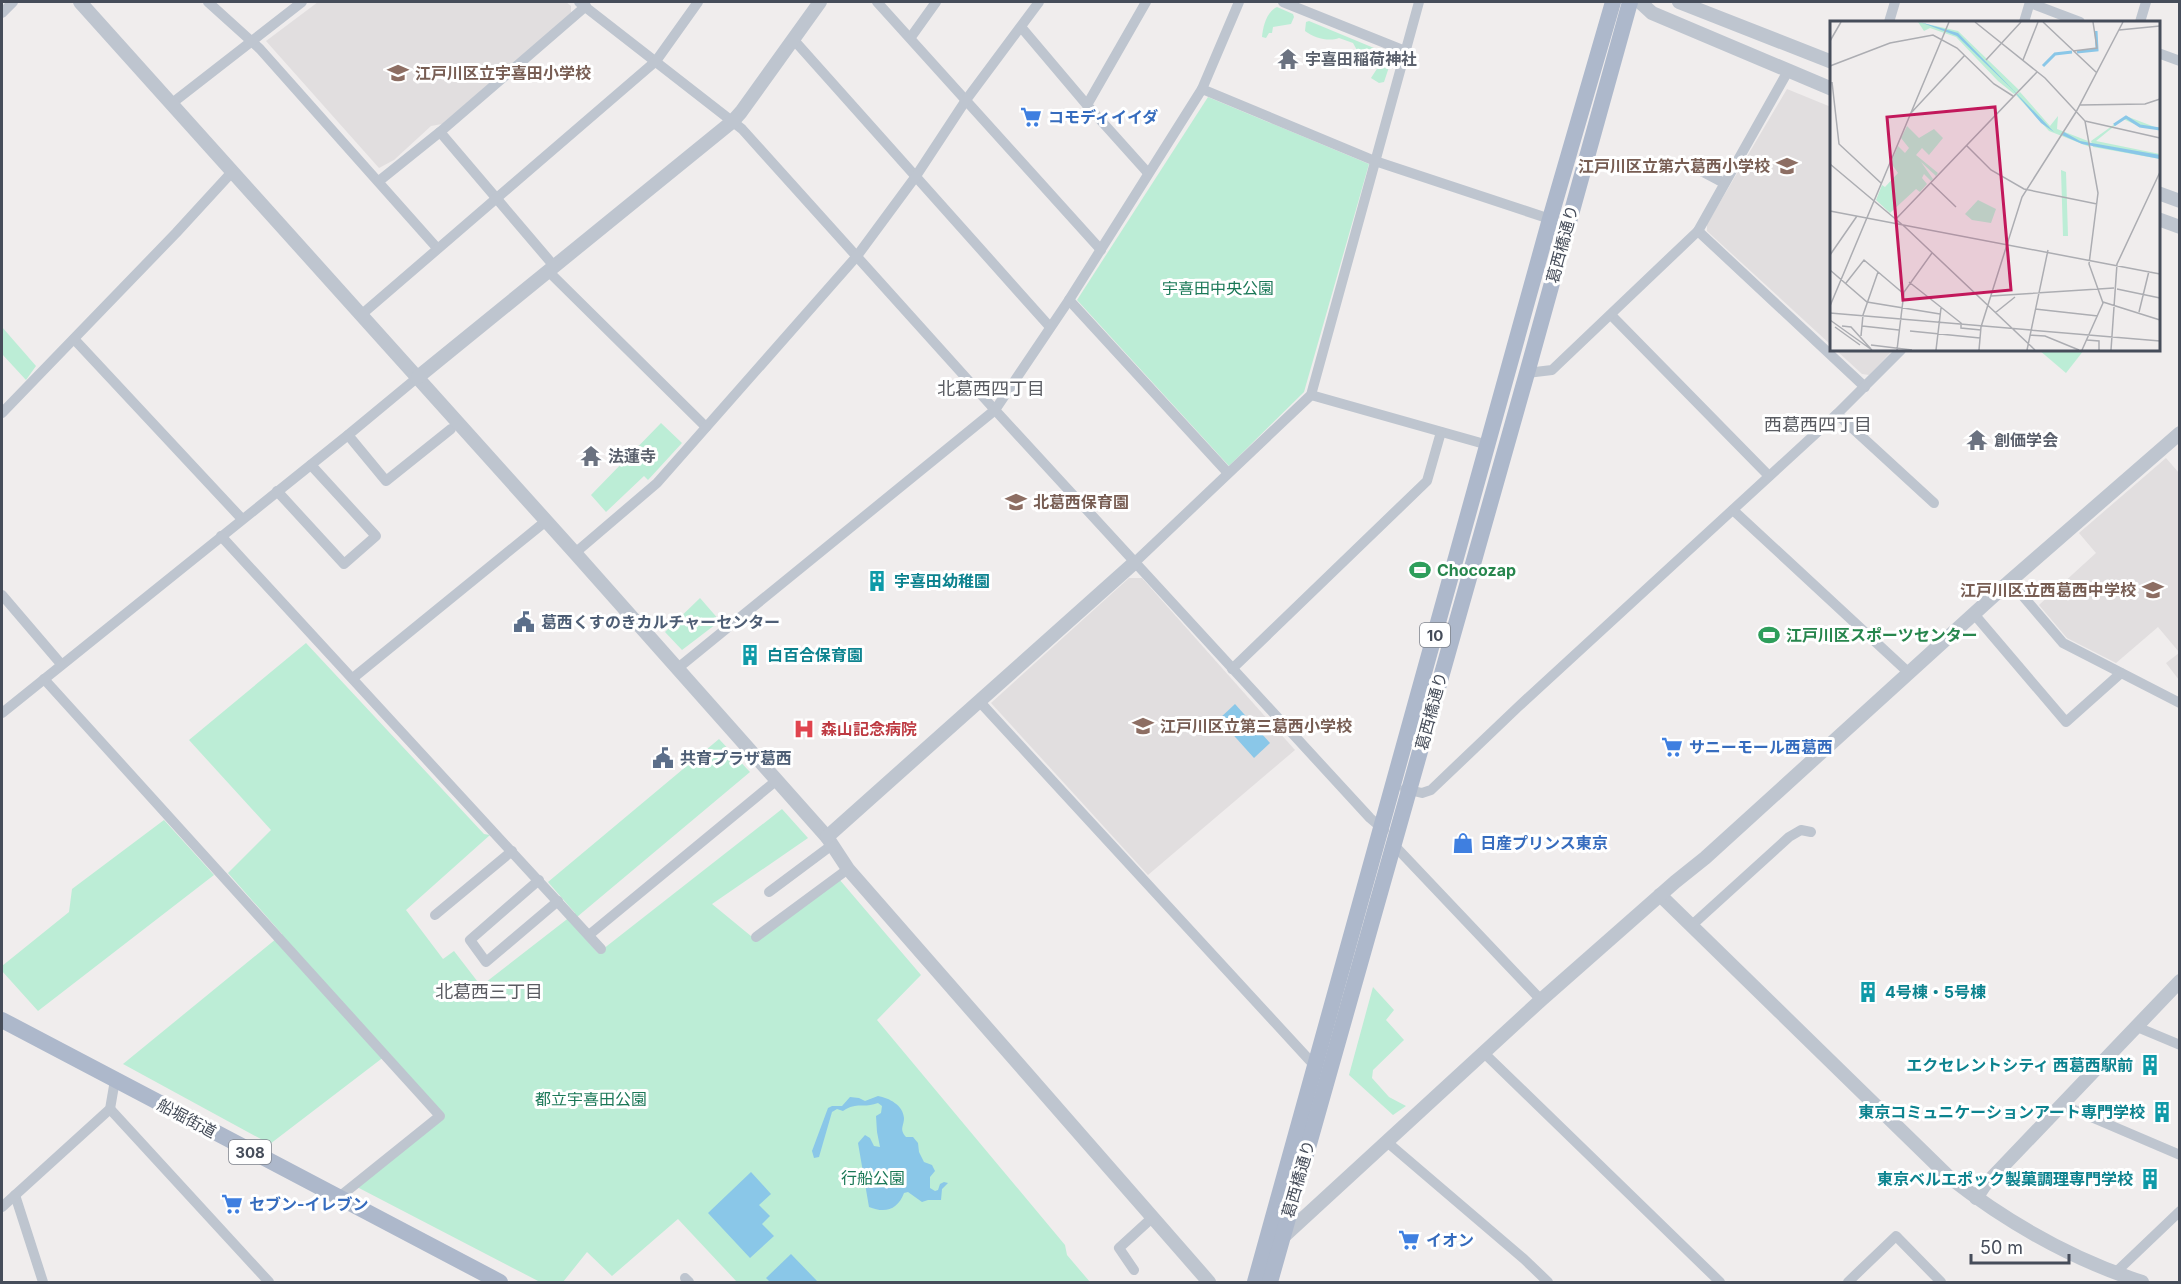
<svg xmlns="http://www.w3.org/2000/svg" width="2181" height="1284" viewBox="0 0 2181 1284" font-family="Inter,'Noto Sans JP',sans-serif">
<style>
.education{fill:#e1dedf}
.green{fill:#bcedd6}
.water{fill:#8ac7e8}
.lines{fill:none;stroke-linecap:round;stroke-linejoin:round}
.minor{stroke:#bec5cf;stroke-width:10}
.tertiary{stroke:#bec5cf;stroke-width:14}
.primary{stroke:#adb8cb;stroke-width:16}
.labels{text-anchor:middle;dominant-baseline:central;stroke-width:6;stroke-linejoin:round;paint-order:stroke}
.shield{fill:#fff;stroke:#7e828c;stroke-width:1.5}
.shield-label{font-size:15px;font-weight:bold;fill:#464d5a}
.worship-label{font-size:16px;font-weight:bold;fill:#5b616d;stroke:#fff;text-anchor:start}
.education-label{font-size:16px;font-weight:bold;fill:#785e54;stroke:#fff;text-anchor:start}
.shop-label{font-size:16px;font-weight:bold;fill:#366cbe;stroke:#fff;text-anchor:start}
.street-label{font-size:16px;fill:#464d5a;stroke:#fff}
.park-label{font-size:16px;fill:#1a7857;stroke:#fff}
.leisure-label{font-size:16px;font-weight:bold;fill:#27864d;stroke:#fff;text-anchor:start}
.culture-label{font-size:16px;font-weight:bold;fill:#0d838f;stroke:#fff;text-anchor:start}
.service-label{font-size:16px;font-weight:bold;fill:#4e5e75;stroke:#fff;text-anchor:start}
.health-label{font-size:16px;font-weight:bold;fill:#be3a42;stroke:#fff;text-anchor:start}
.neighbourhood-label{font-size:18px;fill:#5a5c62;stroke:#fff}
.inset-river{fill:none;stroke:#8ac7e8;stroke-width:3}
.inset-road{fill:none;stroke:#acadb2;stroke-width:1.5}
.view{fill:#c2185b;fill-opacity:0.15;stroke:#c2185b;stroke-width:3}
.inset-edge{fill:none;stroke:#464d5a;stroke-width:3}
</style>
<rect width="100%" height="100%" fill="#f0eded"/>
<!-- education -->
<g class="education">
<path d="M318,2H566L571,6V14L442,124L431,126L394,160L379,168L266,41Z"/>
<path d="M1787,89L1831,107V345L1707,231V224Z"/>
<path d="M1836,350H1893L1869,375L1862,374Z"/>
<path d="M2166,458L2179,473V652L2158,627L2116,663L2067,638L2039,605L2096,553L2079,533Z"/>
<path d="M1129,578H1142L1295,750L1148,875L991,703Z"/>
<path d="M2179,653V680L2166,663Z"/>
</g>
<!-- green -->
<g class="green">
<path d="M1277,7L1293,14L1294,17L1291,24L1273,27L1272,33H1269L1266,38L1262,37C1263,27 1266,12 1277,7Z"/>
<path d="M1309,21L1386,53L1391,61L1384,82L1379,83L1371,78L1380,64L1378,59L1358,52L1353,43L1339,38C1329,42 1314,38 1305,31L1306,22Z"/>
<path d="M1208,97L1369,164L1304,392L1229,466L1077,300Z"/>
<path d="M2,327L36,366L26,380L2,354Z"/>
<path d="M2039,350H2084L2066,373Z"/>
<path d="M661,423L682,443L648,480L644,476L606,512L591,495Z"/>
<path d="M700,598L720,621L682,650L665,632Z"/>
<path d="M306,643L484,834L490,835L406,910L443,959L454,951L481,986L575,913L548,882L719,739L750,772L571,922L598,953L782,809L808,838L712,904L757,941L839,879L921,975L877,1020L1065,1245L1067,1255L1090,1282H737L678,1219L612,1276L587,1252L563,1282H540L357,1187L444,1115L389,1053L270,1144L123,1064L282,934L228,873L271,830L189,740Z"/>
<path d="M164,820L214,875L38,1011L2,971V966L69,912L72,889Z"/>
<path d="M1373,987L1394,1010L1386,1020L1404,1040L1373,1070L1372,1078L1389,1097L1406,1106L1393,1115L1349,1075Z"/>
</g>
<!-- water -->
<g class="water">
<path d="M1235,704L1270,743L1254,758L1219,719Z"/>
<path d="M878,1096C889,1098 903,1105 904,1118C904,1126 899,1129 906,1137H913L918,1143L919,1152L924,1162L932,1165L935,1171L930,1177V1188L935,1191L938,1190L940,1184L944,1182L948,1183L942,1189L941,1200H928L922,1202L908,1192L904,1193C898,1209 886,1214 869,1207L858,1143L865,1135L870,1138L874,1146L880,1147L877,1132L876,1116L881,1113L882,1106L878,1103C862,1109 858,1101 843,1111L837,1109L832,1112L819,1157L814,1158L812,1151L828,1108L832,1106H842L850,1097L859,1098L865,1101Z"/>
<path d="M751,1172L771,1194L759,1205L770,1216L762,1224L774,1236L750,1258L708,1213Z"/>
<path d="M791,1254L818,1282H770L766,1278Z"/>
</g>
<g class="lines">
<!-- minor -->
<g class="minor">
<path d="M208,2L260,49L437,248"/>
<path d="M579,2L742,129L995,410L1370,818L1384,830"/>
<path d="M877,2L1101,250"/>
<path d="M1283,2L1405,51"/>
<path d="M2030,3L2080,22"/>
<path d="M2,13L13,2"/>
<path d="M1889,22L1895,2"/>
<path d="M2024,22L2030,2"/>
<path d="M2140,22L2146,2"/>
<path d="M1021,27L1087,105L1148,173"/>
<path d="M911,37L936,2"/>
<path d="M793,39L1050,327"/>
<path d="M2158,53L2180,61"/>
<path d="M1202,89L1375,161L1550,219"/>
<path d="M171,104L302,2"/>
<path d="M1087,105L1146,2"/>
<path d="M440,132L554,266"/>
<path d="M1690,165L1724,183"/>
<path d="M379,181L440,132L586,6"/>
<path d="M1698,231L1865,387"/>
<path d="M548,271L706,427"/>
<path d="M1069,300L1228,473"/>
<path d="M361,315L656,61L698,2"/>
<path d="M1611,315L1769,476"/>
<path d="M74,339L242,519"/>
<path d="M1527,373L1552,370L1698,231L1788,71"/>
<path d="M1311,395L1488,445"/>
<path d="M2,413L176,233L232,172"/>
<path d="M1837,414L1934,503"/>
<path d="M348,435L386,481L451,429"/>
<path d="M277,491L344,564L376,536L311,465"/>
<path d="M1733,510L1909,673"/>
<path d="M221,536L601,949"/>
<path d="M575,553L657,483L857,256L916,176L966,100L1039,2"/>
<path d="M1134,563L1311,395L1419,2"/>
<path d="M2010,581L2063,643L2180,703"/>
<path d="M2,595L61,664"/>
<path d="M1974,614L2066,722L2121,673"/>
<path d="M678,668L995,410L1069,300L1202,89L1239,2"/>
<path d="M1232,669L1427,481L1441,432"/>
<path d="M353,678L546,521"/>
<path d="M44,679L440,1116L338,1198"/>
<path d="M979,701L1314,1065"/>
<path d="M2,713L348,435L418,377"/>
<path d="M1405,789L1422,793L1431,790L1518,707L1837,414L1901,350"/>
<path d="M1392,843L1541,1000"/>
<path d="M539,880L470,940L486,962L558,901"/>
<path d="M769,892L832,845"/>
<path d="M435,915L512,851"/>
<path d="M1691,926L1789,837L1801,830L1811,832"/>
<path d="M589,935L777,780"/>
<path d="M756,937L848,869"/>
<path d="M2137,1027L2180,1045"/>
<path d="M1485,1054L1720,1282"/>
<path d="M2063,1105L2180,1155"/>
<path d="M110,1109L269,1282"/>
<path d="M1387,1142L1524,1259L1548,1282"/>
<path d="M15,1195L43,1282"/>
<path d="M2,1207L110,1109L115,1080"/>
<path d="M1134,1270L1119,1248L1153,1217"/>
<path d="M2115,1273L2180,1211"/>
<path d="M685,1278L689,1282"/>
<path d="M1848,1282L1896,1236L1941,1282"/>
</g>
<!-- tertiary -->
<g class="tertiary">
<path d="M80,2L575,553L827,837L848,869L1209,1282"/>
<path d="M1640,2L1652,13L1832,89"/>
<path d="M1679,2L1832,62"/>
<path d="M2158,193L2180,201"/>
<path d="M2158,219L2180,227"/>
<path d="M418,377L733,121L741,112L820,2"/>
<path d="M827,837L1134,563"/>
<path d="M1660,895L1949,1177C2008,1223 2071,1259 2142,1282"/>
<path d="M1976,1198L1984,1186L2180,981"/>
<path d="M1283,1237L1541,1000L1675,882L1705,858L2010,581L2180,433"/>
</g>
<!-- primary -->
<g class="primary">
<path d="M2,1020L500,1282"/>
<path d="M1255,1282L1550,219L1613,2"/>
<path d="M1270,1282L1527,373L1630,2"/>
</g>
</g>
<!-- icons -->
<defs>
<symbol id="temple-bare" viewBox="-9 -9 18 18"><path d="M0-6L5-2H3V0L6.5 2.5H4V6H1.5V3h-3V6H-4V2.5H-6.5L-3 0V-2H-5Z" fill="#6b7280" stroke="#fff" stroke-width="2.5" paint-order="stroke"/></symbol>
<symbol id="school-bare" viewBox="-9 -9 18 18"><path d="M0-5L7-2L0 1L-7-2ZM-4 1L0 2.5L4 1V4Q0 6-4 4Z" fill="#8d6e63" stroke="#fff" stroke-width="2.5" paint-order="stroke"/></symbol>
<symbol id="supermarket-bare" viewBox="-9 -9 18 18"><path d="M-6-5.5h2.5l.6 2H6L4.5 2H-2.5L-4.4-4H-6ZM-1.5 3.2a1.3 1.3 0 1 0 .1 0ZM3 3.2a1.3 1.3 0 1 0 .1 0Z" fill="#3f7fe0" stroke="#fff" stroke-width="2.5" paint-order="stroke"/></symbol>
<symbol id="stadium-bare" viewBox="-9 -9 18 18"><path d="M0-5a6.5 5 0 1 0 0 10a6.5 5 0 1 0 0-10ZM-3.5-1.8h7v3.6h-7Z" fill="#2e9e5b" stroke="#fff" stroke-width="2.5" paint-order="stroke"/></symbol>
<symbol id="building-bare" viewBox="-9 -9 18 18"><path d="M-4-6H4V6H1V3H-1V6H-4ZM-2.5-4.3h1.7v1.8h-1.7ZM.8-4.3h1.7v1.8H.8ZM-2.5-1h1.7V.8h-1.7ZM.8-1h1.7V.8H.8Z" fill="#0f9aa8" stroke="#fff" stroke-width="2.5" paint-order="stroke"/></symbol>
<symbol id="civic-bare" viewBox="-9 -9 18 18"><path d="M-.6-6.5H3V-4.5H.6V-3L4-1V1h2V6H-6V1h2V-1L-.6-3ZM-1.2 2.5V6h2.4V2.5Z" fill="#5c6f8a" stroke="#fff" stroke-width="2.5" paint-order="stroke"/></symbol>
<symbol id="hospital-bare" viewBox="-9 -9 18 18"><path d="M-5-5h3v3.5h4V-5h3V5h-3V1.5h-4V5h-3Z" fill="#e0444e" stroke="#fff" stroke-width="2.5" paint-order="stroke"/></symbol>
<symbol id="shop-bare" viewBox="-9 -9 18 18"><path d="M-5-2.5h2.3a2.7 3.5 0 0 1 5.4 0H5L5.5 6h-11ZM-1.5-2.5h3a1.5 2.3 0 0 0-3 0Z" fill="#3f7fe0" stroke="#fff" stroke-width="2.5" paint-order="stroke"/></symbol>
</defs>
<g fill-rule="evenodd">
<use href="#temple-bare" x="1273" y="44" width="30" height="30"/>
<use href="#school-bare" x="383" y="58" width="30" height="30"/>
<use href="#supermarket-bare" x="1016" y="102" width="30" height="30"/>
<use href="#school-bare" x="1772" y="151" width="30" height="30"/>
<use href="#temple-bare" x="1962" y="425" width="30" height="30"/>
<use href="#temple-bare" x="576" y="441" width="30" height="30"/>
<use href="#school-bare" x="1001" y="487" width="30" height="30"/>
<use href="#stadium-bare" x="1405" y="555" width="30" height="30"/>
<use href="#building-bare" x="862" y="566" width="30" height="30"/>
<use href="#school-bare" x="2138" y="575" width="30" height="30"/>
<use href="#civic-bare" x="509" y="607" width="30" height="30"/>
<use href="#stadium-bare" x="1754" y="620" width="30" height="30"/>
<use href="#building-bare" x="735" y="640" width="30" height="30"/>
<use href="#school-bare" x="1128" y="711" width="30" height="30"/>
<use href="#hospital-bare" x="789" y="714" width="30" height="30"/>
<use href="#supermarket-bare" x="1657" y="732" width="30" height="30"/>
<use href="#civic-bare" x="648" y="743" width="30" height="30"/>
<use href="#shop-bare" x="1448" y="828" width="30" height="30"/>
<use href="#building-bare" x="1853" y="977" width="30" height="30"/>
<use href="#building-bare" x="2135" y="1050" width="30" height="30"/>
<use href="#building-bare" x="2147" y="1097" width="30" height="30"/>
<use href="#building-bare" x="2135" y="1164" width="30" height="30"/>
<use href="#supermarket-bare" x="217" y="1189" width="30" height="30"/>
<use href="#supermarket-bare" x="1394" y="1225" width="30" height="30"/>
</g>
<g class="labels">
<!-- shield labels -->
<g class="shield">
<rect x="1420" y="623" width="30" height="24" rx="4.5"/>
<rect x="229" y="1140" width="42" height="24" rx="4.5"/>
</g>
<g class="shield-label">
<text x="1435" y="635">10</text>
<text x="250" y="1152">308</text>
</g>
<!-- worship labels -->
<g class="worship-label">
<text x="1305" y="59">宇喜田稲荷神社</text>
<text x="1994" y="440">創価学会</text>
<text x="608" y="456">法蓮寺</text>
</g>
<!-- education labels -->
<g class="education-label">
<text x="415" y="73">江戸川区立宇喜田小学校</text>
<text x="1770" y="166" text-anchor="end">江戸川区立第六葛西小学校</text>
<text x="1033" y="502">北葛西保育園</text>
<text x="2136" y="590" text-anchor="end">江戸川区立西葛西中学校</text>
<text x="1160" y="726">江戸川区立第三葛西小学校</text>
</g>
<!-- shop labels -->
<g class="shop-label">
<text x="1048" y="117">コモディイイダ</text>
<text x="1689" y="747">サニーモール西葛西</text>
<text x="1480" y="843">日産プリンス東京</text>
<text x="249" y="1204">セブン-イレブン</text>
<text x="1426" y="1240">イオン</text>
</g>
<!-- street labels -->
<g class="street-label">
<text transform="translate(1562 244) rotate(-75)">葛西橋通り</text>
<text transform="translate(1431 711) rotate(-75)">葛西橋通り</text>
<text transform="translate(187 1118) rotate(28)">船堀街道</text>
<text transform="translate(1298 1179) rotate(-74)">葛西橋通り</text>
</g>
<!-- park labels -->
<g class="park-label">
<text x="1218" y="288">宇喜田中央公園</text>
<text x="591" y="1099">都立宇喜田公園</text>
<text x="873" y="1178">行船公園</text>
</g>
<!-- leisure labels -->
<g class="leisure-label">
<text x="1437" y="570">Chocozap</text>
<text x="1786" y="635">江戸川区スポーツセンター</text>
</g>
<!-- culture labels -->
<g class="culture-label">
<text x="894" y="581">宇喜田幼稚園</text>
<text x="767" y="655">白百合保育園</text>
<text x="1885" y="992">4号棟・5号棟</text>
<text x="2133" y="1065" text-anchor="end">エクセレントシティ 西葛西駅前</text>
<text x="2145" y="1112" text-anchor="end">東京コミュニケーションアート専門学校</text>
<text x="2133" y="1179" text-anchor="end">東京ベルエポック製菓調理専門学校</text>
</g>
<!-- service labels -->
<g class="service-label">
<text x="541" y="622">葛西くすのきカルチャーセンター</text>
<text x="680" y="758">共育プラザ葛西</text>
</g>
<!-- health labels -->
<g class="health-label">
<text x="821" y="729">森山記念病院</text>
</g>
<!-- neighbourhood labels -->
<g class="neighbourhood-label">
<text x="991" y="388">北葛西四丁目</text>
<text x="1818" y="424">西葛西四丁目</text>
<text x="489" y="991">北葛西三丁目</text>
</g>
</g>
<!-- overview -->
<g transform="translate(1830 21)">
<rect width="330" height="330" fill="#f0eded"/>
<path d="M88,1L128,10L189,69L184,73L168,60L126,16L100,7L94,10ZM190,71L220,105L228,95L227,108L258,120L260,126L219,110L186,74ZM296,95L330,108L311,106L293,98L266,120L330,133V138L263,126L261,120ZM77,105L89,117L104,108L113,117L99,134L92,127L86,134L108,152L106,155L91,141L103,158L101,160L94,153L92,157L97,163L90,171L86,168L60,192L46,179L52,164L55,166L68,152L61,142L68,125L75,132L79,127L71,117ZM231,149L236,151L238,215H233ZM148,179L166,188L161,202L142,199L135,193Z" fill="#bcedd6"/>
<path d="M90,1L128,12L224,111L211,102L183,69L127,15ZM234,111L250,120L330,134V138L252,123L232,114Z" fill="#8ac7e8"/>
<path class="inset-river" d="M247,31L267,29L266,10M213,45L225,33L242,31M284,104L296,96L310,105L330,108"/>
<path class="inset-road" d="M145,1L215,57L255,100L268,172L259,243L273,282L252,329M213,1L267,52M289,9L330,5M0,20L11,1M243,30L267,27L263,1M156,39L191,1M193,39L208,1M0,45L60,22L103,14L127,27L164,63L183,75M2,61L9,123L51,162M250,84L315,83L330,78M80,93L135,34M255,100L330,117M136,124L161,149L194,168L267,183M0,143L75,206L205,329M101,162L126,186M0,190L330,253M65,199L207,51M0,234L27,195M0,249L37,281L110,293M79,261L131,302V307L151,309M16,262L34,239L74,273M287,268L330,277M161,275L284,267M273,281L330,299M0,285L119,1M205,288L268,295M309,291L319,250M0,292L330,320M165,292L185,276M0,299L42,329M12,305L21,306L41,328M32,305L69,309M5,306L30,324M80,310L150,317M200,314L215,315L249,329M31,315L33,294L48,251M257,319L269,320V329M41,324L82,329M67,329L74,271L102,232M106,329L111,287M149,329L151,306L192,176L246,91L293,1M197,329L218,229M281,329L287,243L330,151"/>
<path class="view" d="M165,86L181,269L73,279L57,96Z"/>
<rect width="330" height="330" class="inset-edge"/>
</g>
<!-- border -->
<rect width="2181" height="1284" fill="none" stroke="#464d5a" stroke-width="6"/>
<!-- scale -->
<path d="M1971 1254v9h98v-9" fill="none" stroke="#464d5a" stroke-width="3"/>
<text x="1980" y="1254" font-size="18" fill="#464d5a" stroke="#ffffff" stroke-width="4.5" paint-order="stroke">50 m</text>
</svg>
